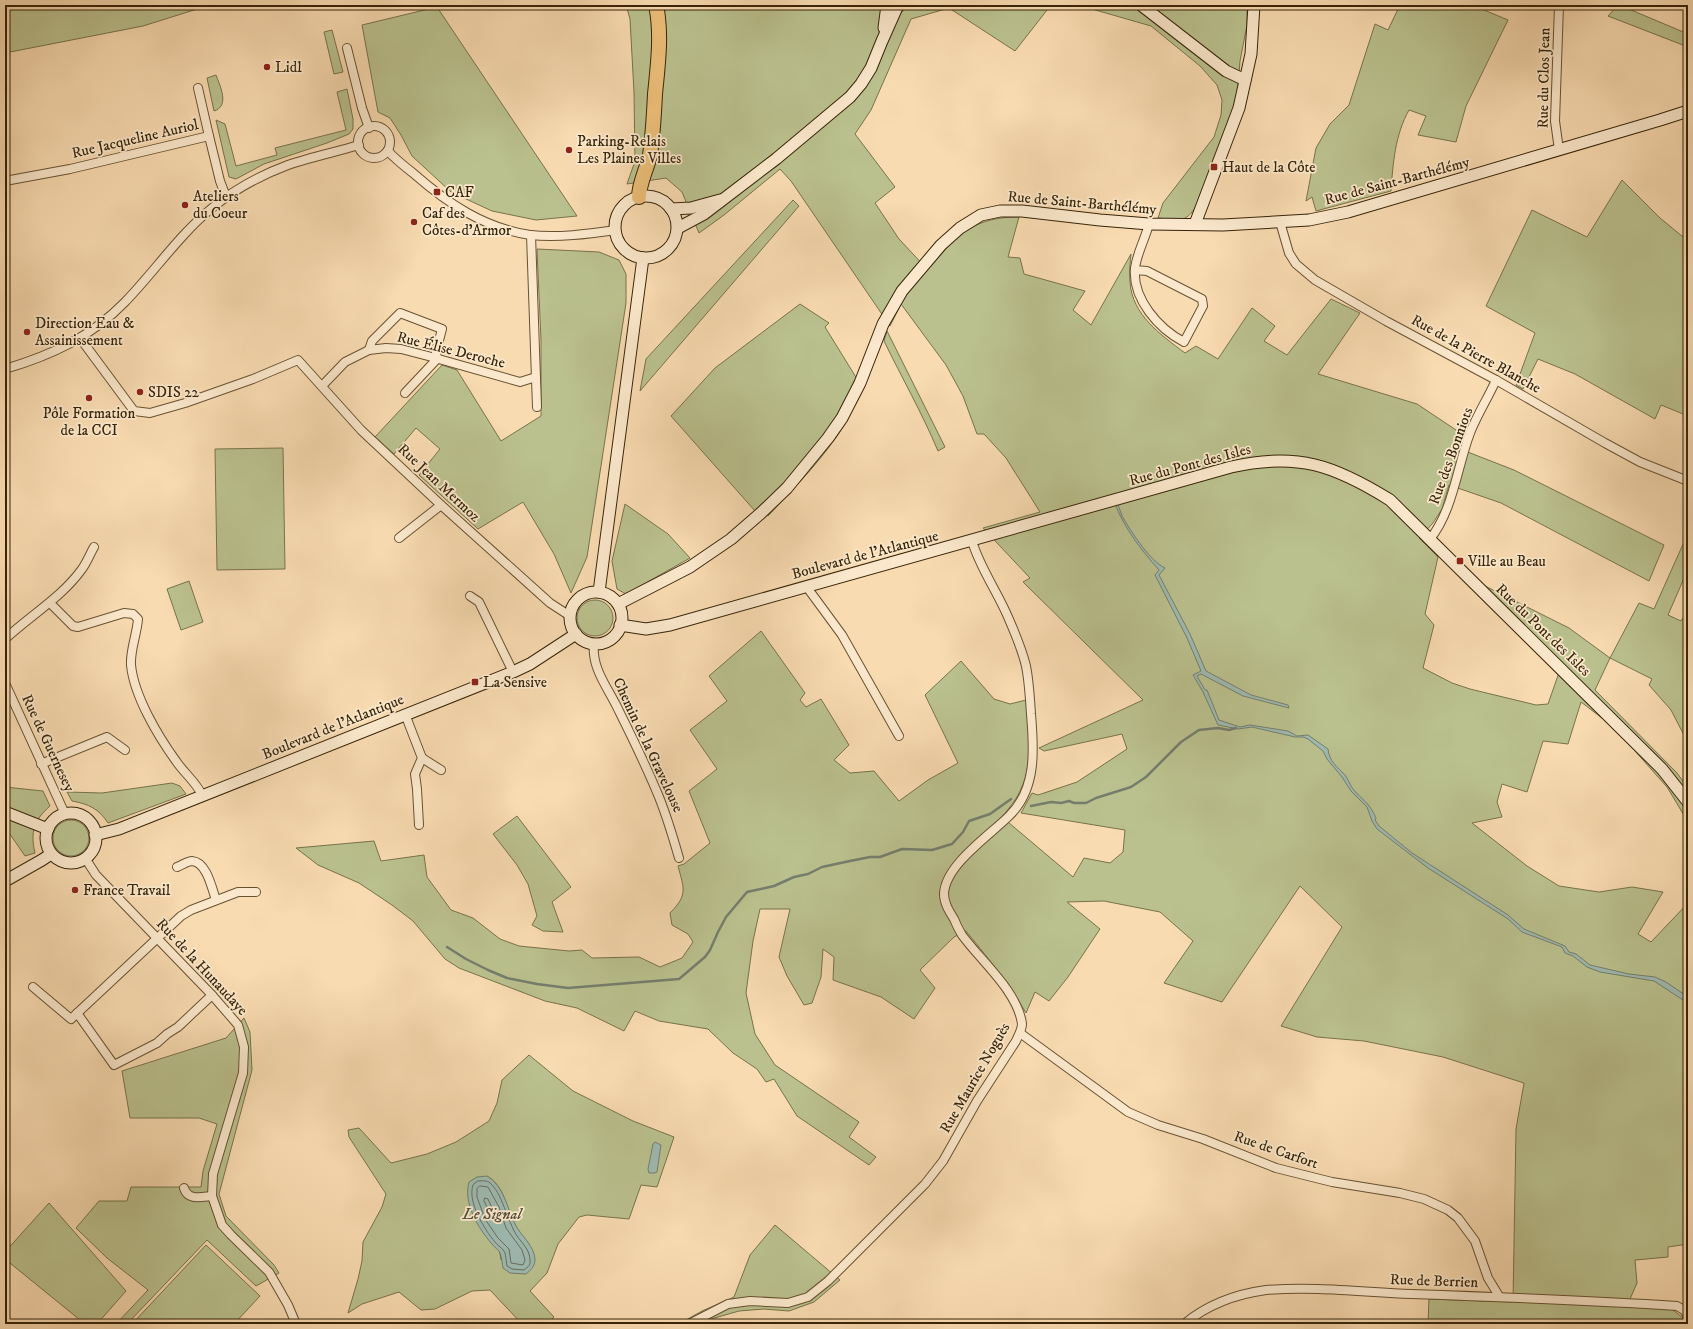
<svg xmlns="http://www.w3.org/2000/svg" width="1693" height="1329" viewBox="0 0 1693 1329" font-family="'IM FELL DW Pica',serif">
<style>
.green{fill:#bac18e;stroke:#78724b;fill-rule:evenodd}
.water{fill:#9ebab1;stroke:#757e6d}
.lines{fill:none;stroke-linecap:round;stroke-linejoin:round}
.shore{stroke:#6a6f5c;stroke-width:1}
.stream{stroke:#757e6d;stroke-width:2.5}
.street-casing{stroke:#685232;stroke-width:10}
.secondary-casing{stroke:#372408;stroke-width:13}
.highway-casing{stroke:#372408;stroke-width:16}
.street{stroke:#fbe8cc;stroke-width:8}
.secondary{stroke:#fbe8cc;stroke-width:11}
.highway{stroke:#ecbe78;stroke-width:14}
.poi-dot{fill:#8f2418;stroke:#fbe8cc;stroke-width:1.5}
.labels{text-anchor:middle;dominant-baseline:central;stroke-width:3.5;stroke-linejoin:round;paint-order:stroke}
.poi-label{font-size:15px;fill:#372408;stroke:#fbe8cc;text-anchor:start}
.street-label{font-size:15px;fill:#372408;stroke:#fbe8cc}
.water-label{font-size:16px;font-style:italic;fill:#56513b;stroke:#fbe8cc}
</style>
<rect width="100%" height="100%" fill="#f9dbb1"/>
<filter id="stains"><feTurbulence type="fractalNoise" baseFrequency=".005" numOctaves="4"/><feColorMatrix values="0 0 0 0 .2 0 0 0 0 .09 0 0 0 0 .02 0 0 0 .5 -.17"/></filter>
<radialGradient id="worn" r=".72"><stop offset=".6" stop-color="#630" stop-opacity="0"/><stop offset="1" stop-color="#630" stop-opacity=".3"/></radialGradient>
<!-- green -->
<g class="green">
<path d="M5,5H210L143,26L5,53Z"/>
<path d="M626,5H888L901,13L908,5H1051L1015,51L949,8L911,19L871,110L855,134L895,187L875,203L899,239L927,269C939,259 948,244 960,235C979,221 996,217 1019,217L1008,257L1020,258L1024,274L1085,291L1073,310L1091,325L1131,254C1130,263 1129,273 1130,282C1132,315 1161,335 1185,353L1196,346L1218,359L1252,308L1275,326L1264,341L1287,355L1331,299L1360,313L1318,374L1417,404L1465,436L1460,449L1514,470L1664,545L1649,581L1501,503L1449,485L1442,509L1433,523L1419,538L1438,557L1425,614L1434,625L1423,668L1452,683L1470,689L1536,705L1548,704L1562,664L1481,584L1569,628L1610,658L1639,603L1654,609L1688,533V569L1668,615L1681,621L1688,610V740L1687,741L1671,710L1649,685L1652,679L1610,658L1595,690L1677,773L1688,788V822L1667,787L1635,751L1611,725L1581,702L1568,744L1543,741L1527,792L1502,784L1497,802L1502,817L1472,823L1527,866L1559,886L1599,892L1632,887L1663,892L1638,934L1651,942L1688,903V1244L1668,1247V1257L1635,1260L1637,1283L1627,1306L1672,1309L1683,1318L1684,1324H1428L1429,1299L1513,1302L1516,1129L1524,1083L1443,1057L1364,1041L1317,1037L1281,1026L1342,927L1300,886L1222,1002L1164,983L1193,941L1160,912L1104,901L1067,902L1100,929L1068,977L1049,1001L1035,992L1026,1013L1008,983L966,931L954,937L920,970L935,988L914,1019L881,997L833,980L834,957L823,949L821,977L812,1003L804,1005L787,976L779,957L790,909H760L753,941L746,993L755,1034L775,1065L859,1122L849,1137L876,1157L869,1165L797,1116L774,1079L766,1082L757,1069L733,1053L708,1029L659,1021L635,1011L624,1031L577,1008L545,1001L459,968L445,959L413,921L392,905L359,883L318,865L296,848L374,841L381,861L424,855L427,877L451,910L473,918L500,939L519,946L569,951L582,950L592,958L639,957L660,967L682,958L693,942L688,934L672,925L670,913C688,895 684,889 678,866L684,864L710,843L689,791L717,769L690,730L727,701L709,676L761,631L805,693L800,700L806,707L821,699L849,745L834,760L850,773L874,771L899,801L928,780L958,763L925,695L961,661L994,699L1010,704L1026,700C1028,729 1034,761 1021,789C1017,799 1009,808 1002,817L1073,877L1084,858L1110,863L1123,852L1125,830L1021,813L1032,793L1038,795L1077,782L1127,749L1122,734L1044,751L1039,748L1143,700L1023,582L1030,578L983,528L1040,512L1006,458L984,434H977L963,396L946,365L901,304L890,326L791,181L780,169L724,215L699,233L682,192L666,178L627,184L635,161L634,92L630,19Z"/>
<path d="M1078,5H1247V25L1240,61L1237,98L1199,201C1186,224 1183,220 1158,218L1163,203L1214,137L1221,115L1222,100L1217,85L1200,66L1151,26Z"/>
<path d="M1400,5H1472L1508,20L1466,106L1456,142L1418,135L1426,116L1409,110C1395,135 1393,163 1391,191L1316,211L1312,197L1306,201L1316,148L1330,124L1349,105L1375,24L1388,30Z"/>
<path d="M1618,5H1622L1624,7L1688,34V47L1608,16Z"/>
<path d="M437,7L577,216L536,220L492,211L451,192L412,156L401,135L390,118L378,112L362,25Z"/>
<path d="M332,30L343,72L334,74L324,32Z"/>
<path d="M216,75C220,86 230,106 214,111L207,78Z"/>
<path d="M347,89L353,119V129L349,134L327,143L264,164L236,179L229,177L216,120L225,124L236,166L277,155L275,148L346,130L337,92Z"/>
<path d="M1622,180L1660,218L1688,241V416L1661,405L1655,419L1575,374L1538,359L1523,389L1516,385L1535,333L1486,306L1532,210L1587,237Z"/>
<path d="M793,200L799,206L640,391L646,359Z"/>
<path d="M537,249L599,252L619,260L626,274V303L587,557L571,593L554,554L523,502L478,529L419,475L440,449L416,428L394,454L375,437L442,365L457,370L501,441L541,416V340Z"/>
<path d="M800,304L829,323L825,327L862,387C856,399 851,412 845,424C824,458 795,487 768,516L761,506L755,511L671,416L715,368Z"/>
<path d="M887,331L945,447L938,451C922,413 902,378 884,341Z"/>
<path d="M283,448L285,569L217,570L215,449Z"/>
<path d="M625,504L668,534L690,558L626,594L617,589L612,561Z"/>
<path d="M189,581L203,622L181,630L167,589Z"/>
<circle cx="595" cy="618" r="18"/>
<path d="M172,783L180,786L186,794L108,823C99,809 89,804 72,801L67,792L102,793Z"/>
<path d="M5,787L43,791L50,806C34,820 30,832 35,853L25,856L5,827Z"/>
<path d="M517,816L571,887L552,902L563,932L543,931L532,925L537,916L528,884L517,865L493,834Z"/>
<circle cx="71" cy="838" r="18"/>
<path d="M244,1018L250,1032L252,1070L219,1194L226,1216L274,1265L279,1273L256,1286L207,1240L127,1324H116L148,1290L107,1258L76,1228L99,1201H127L131,1187H201L203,1171L217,1124L199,1118H130L122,1071L226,1038Z"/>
<path d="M529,1055L573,1091L633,1121L674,1137L657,1187L641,1185L629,1219L587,1215L579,1217L558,1244L547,1273L530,1291L554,1317L548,1323L549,1324H522L490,1290L472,1291L435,1309L421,1310L399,1292L362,1304L348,1313L358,1279L362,1261L363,1242L382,1207L386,1194L349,1137L348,1130L359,1128L391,1163L427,1154L456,1142L489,1121L497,1103L502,1080ZM487,1176C505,1186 506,1209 515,1225C519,1232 524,1239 530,1245L501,1260Z"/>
<path d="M49,1203L126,1291L97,1324H85L5,1259V1252Z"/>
<path d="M775,1225L840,1280L814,1302L789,1311L764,1309L739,1311L704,1321L700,1324H679L702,1311L734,1297L750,1255Z"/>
<path d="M206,1245L260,1296L234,1324H132Z"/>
</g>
<!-- water -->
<g class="water">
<path d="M1117,503C1120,508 1121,516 1125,521C1133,534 1150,561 1165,568L1159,575L1190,634L1206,671L1251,695L1288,705L1289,708L1243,696L1201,674L1197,676L1205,690H1207L1219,720L1240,727L1250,725L1288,731L1297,736L1308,735L1328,749C1329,761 1337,767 1345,775C1348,779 1350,785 1353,789C1363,801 1369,802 1376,818L1375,820L1379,826L1412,853L1508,915L1524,929L1565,946L1569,952L1576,954L1590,965L1629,974L1655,977L1666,982L1688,997V1001L1683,1000L1654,981L1600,972L1587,967L1573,956L1565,953L1562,947L1522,932L1508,919L1428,868L1377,829L1372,821L1367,807L1351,791L1342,777L1327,759L1323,751L1308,739L1303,737H1295L1252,727L1238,729L1218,725L1203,692L1193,675L1201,671L1187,638L1155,575L1159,570C1141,550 1125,529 1115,504Z"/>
<path d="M655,1142L661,1145L657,1172L655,1173H649L648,1169L653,1144Z"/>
<path d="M487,1176C504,1186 507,1208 515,1224C520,1235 534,1245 535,1259C535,1266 531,1270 526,1274L510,1273L503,1268C502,1264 502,1257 500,1253C499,1250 494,1247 492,1244C478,1228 463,1203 469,1182L477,1177Z"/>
</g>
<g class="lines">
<!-- shore -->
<g class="shore">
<path d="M478,1181C482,1181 487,1180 490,1183C501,1191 508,1222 517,1236C522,1243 530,1250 530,1260C531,1265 528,1267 524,1270L512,1269L507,1266C506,1261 506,1254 504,1251C501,1247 497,1245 495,1242C484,1229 467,1201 473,1185Z"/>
<path d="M480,1186L488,1187L499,1207L506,1228L522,1250L525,1260L523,1265L511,1263L509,1249L498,1238L485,1219L477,1197V1189Z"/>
<path d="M485,1198L488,1199L497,1219L496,1221H494L484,1201Z"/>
</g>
<!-- stream -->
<g class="stream">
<path d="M1031,806L1051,802L1061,803L1069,801L1074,803H1086L1096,798L1131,787L1146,777L1181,742L1199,730L1218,728L1229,730L1236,728"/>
<path d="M447,947L466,959L488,970L507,978L537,984L568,988L679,979L705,957L710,950L718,932L726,917L747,892L774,886L794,877L808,874L822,867L850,861L870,857H880L902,849L932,850L952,844L963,832L969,821L990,814L1011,799"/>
</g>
<defs>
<g id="street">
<path d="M347,48L362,108L369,128"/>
<path d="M198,88L209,136"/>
<circle cx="374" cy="142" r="16"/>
<path d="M1559,150L1555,121L1559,5"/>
<path d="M388,151C395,159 404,166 413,173C447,203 484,228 530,235C558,238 588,234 616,230"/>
<path d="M5,181L70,169L209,136L220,181L226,197"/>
<path d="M1280,222L1289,253L1296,264L1315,280L1386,321L1496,380L1605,443L1640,462L1688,481"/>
<path d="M531,235L537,407"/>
<path d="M1135,270L1147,271L1202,299L1203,306L1184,342C1159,329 1132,299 1135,268C1137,253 1145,239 1149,224"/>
<path d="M80,338L134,411L150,413L185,403L253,379L298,360L361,430L441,505L550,603L570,616"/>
<path d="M369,350L372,341L400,313L442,329L436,352L437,359L405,393"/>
<path d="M5,369C52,355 91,337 125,302C155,271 179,235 212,208C235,189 261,175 288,165C311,157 336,152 359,145"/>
<path d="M322,386L345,362L369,350L386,348L401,349L428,356L520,382L536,377"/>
<path d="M399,538L441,505"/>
<path d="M1430,539C1453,511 1457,467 1470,433C1477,415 1488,398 1496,380"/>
<path d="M806,586L842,635L899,736"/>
<path d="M470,596L479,602L513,672"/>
<path d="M50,603L73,626L78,627L124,613L133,614L138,619C137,634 130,650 131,665C134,696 158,736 176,761C184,773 196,782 202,795"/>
<path d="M5,639C31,615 62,597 82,569C87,562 90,554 94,547"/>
<path d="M594,643C591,669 609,689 619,711C633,739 647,768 659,797C667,817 673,837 679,858"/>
<path d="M5,683L65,814"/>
<path d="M405,714L422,758L415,774L417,789L419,825"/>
<path d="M422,758L441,770"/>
<path d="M41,764L107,737L125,750"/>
<path d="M85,858L96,875L212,995L238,1025L244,1047L243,1073L213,1174L212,1196L222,1225L231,1235L269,1272L288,1305L296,1324"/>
<path d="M177,867C182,865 188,861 192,861C207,862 212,889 216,900"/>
<path d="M33,987L71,1019L181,916L191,910L238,892H256"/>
<path d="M77,1013L114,1065L157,1043L167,1034L178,1027L212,995"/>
<path d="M1020,1033L1128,1112L1158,1125L1203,1139L1276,1168L1332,1182L1400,1193L1424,1199L1448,1210L1458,1218L1475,1241L1488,1278L1499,1296"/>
<path d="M184,1188C188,1201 201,1197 212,1196"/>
<path d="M689,1324L728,1304L750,1301L788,1303L808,1297L828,1281L925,1184L943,1161L977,1101L1016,1041C1018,1036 1022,1030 1022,1024C1018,992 981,961 962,935C959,930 956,924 954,919C949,911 944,903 944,894C945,865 990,835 1009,816C1037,789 1034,749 1031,714C1030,698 1029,681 1026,666C1022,649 1015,633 1008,617C997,591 980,568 972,541"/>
<path d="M1184,1324C1207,1305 1236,1294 1266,1290C1314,1286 1363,1292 1411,1294C1500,1297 1588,1300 1677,1306L1684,1310L1688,1316"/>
</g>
<g id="secondary">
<path d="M1141,5L1226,71L1245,80"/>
<path d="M884,28L887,5"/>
<circle cx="646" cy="227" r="31"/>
<path d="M671,209L691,208L720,200"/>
<path d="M1195,224L1239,108L1251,54L1254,5"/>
<path d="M678,228L704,214L776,159L850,97L861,84L871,68L882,41L898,5"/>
<path d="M599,592L643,258"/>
<circle cx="596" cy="618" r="26"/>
<path d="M618,604L690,567L731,539L761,513L787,488L828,438L842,418L860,383L883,324L902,291L941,245L960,228L981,215L1000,211H1022L1100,220L1149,224L1223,225L1309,220L1348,212L1660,120L1688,111"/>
<path d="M620,625L646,629L670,625L1231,467C1297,452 1334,465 1390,500L1662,769L1688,802"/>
<path d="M5,812L48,829"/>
<circle cx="71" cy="838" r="25"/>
<path d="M95,835L119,829L513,672L530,664L576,634"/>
<path d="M5,881L42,860L51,854"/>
</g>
<path id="highway" d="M639,197C639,183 647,169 650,155C653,135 654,114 655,94C658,64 662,34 656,5"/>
</defs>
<!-- street casing -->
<use href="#street" class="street-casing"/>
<!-- secondary casing -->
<use href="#secondary" class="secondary-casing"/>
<!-- highway casing -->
<use href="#highway" class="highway-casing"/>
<!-- street -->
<use href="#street" class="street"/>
<!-- secondary -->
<use href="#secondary" class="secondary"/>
<!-- highway -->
<use href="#highway" class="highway"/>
</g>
<!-- markers -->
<g class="poi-dot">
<circle cx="267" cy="67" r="4"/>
<circle cx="569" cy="150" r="4"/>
<rect x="1210" y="163" width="8" height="8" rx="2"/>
<rect x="433" y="188" width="8" height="8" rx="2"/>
<circle cx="185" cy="205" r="4"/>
<circle cx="414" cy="222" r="4"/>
<circle cx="27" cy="332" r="4"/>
<circle cx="140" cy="392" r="4"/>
<circle cx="89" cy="398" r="4"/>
<rect x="1456" y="557" width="8" height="8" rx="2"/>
<rect x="471" y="678" width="8" height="8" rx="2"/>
<circle cx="75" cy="890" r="4"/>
</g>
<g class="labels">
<!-- poi labels -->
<g class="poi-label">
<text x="275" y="67">Lidl</text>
<text x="577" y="141">Parking-Relais<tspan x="577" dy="17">Les Plaines Villes</tspan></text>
<text x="1222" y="167">Haut de la Côte</text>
<text x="445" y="192">CAF</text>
<text x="193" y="196">Ateliers<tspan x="193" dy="17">du Coeur</tspan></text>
<text x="422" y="213">Caf des<tspan x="422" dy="17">Côtes-d'Armor</tspan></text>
<text x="35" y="323">Direction Eau &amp;<tspan x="35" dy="17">Assainissement</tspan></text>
<text x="148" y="392">SDIS 22</text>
<text x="89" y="413" text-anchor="middle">Pôle Formation<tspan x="89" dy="17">de la CCI</tspan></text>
<text x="1468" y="561">Ville au Beau</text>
<text x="483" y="682">La Sensive</text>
<text x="83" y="890">France Travail</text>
</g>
<!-- street labels -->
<g class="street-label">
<text transform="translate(1544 78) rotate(-89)">Rue du Clos Jean</text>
<text transform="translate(135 139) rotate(-13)">Rue Jacqueline Auriol</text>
<text transform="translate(1397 181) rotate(-15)">Rue de Saint-Barthélémy</text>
<text transform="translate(1082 203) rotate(5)">Rue de Saint-Barthélémy</text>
<text transform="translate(451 350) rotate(14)">Rue Élise Deroche</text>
<text transform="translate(1476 354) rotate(29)">Rue de la Pierre Blanche</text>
<text transform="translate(1451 456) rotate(-70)">Rue des Bonniots</text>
<text transform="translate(1190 465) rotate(-15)">Rue du Pont des Isles</text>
<text transform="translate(439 483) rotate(43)">Rue Jean Mermoz</text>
<text transform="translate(865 555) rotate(-15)">Boulevard de l'Atlantique</text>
<text transform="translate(1543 630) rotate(44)">Rue du Pont des Isles</text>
<text transform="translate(333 727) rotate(-22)">Boulevard de l'Atlantique</text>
<text transform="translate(48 743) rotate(65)">Rue de Guernesey</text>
<text transform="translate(648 745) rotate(65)">Chemin de la Gravelouse</text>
<text transform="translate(202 967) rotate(47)">Rue de la Hunaudaye</text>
<text transform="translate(975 1078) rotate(-60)">Rue Maurice Noguès</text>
<text transform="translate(1276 1150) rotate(19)">Rue de Carfort</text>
<text transform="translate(1434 1281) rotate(2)">Rue de Berrien</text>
</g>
<!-- water labels -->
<g class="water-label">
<text x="492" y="1214">Le Signal</text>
</g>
</g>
<!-- margin -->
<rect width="1693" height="1329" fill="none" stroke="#f9dbb1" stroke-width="20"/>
<rect x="6" y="6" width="1681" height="1317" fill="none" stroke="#372408" stroke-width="2"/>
<rect x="10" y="10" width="1673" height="1309" fill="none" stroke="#372408"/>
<rect width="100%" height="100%" filter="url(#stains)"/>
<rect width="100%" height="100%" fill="url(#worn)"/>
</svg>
